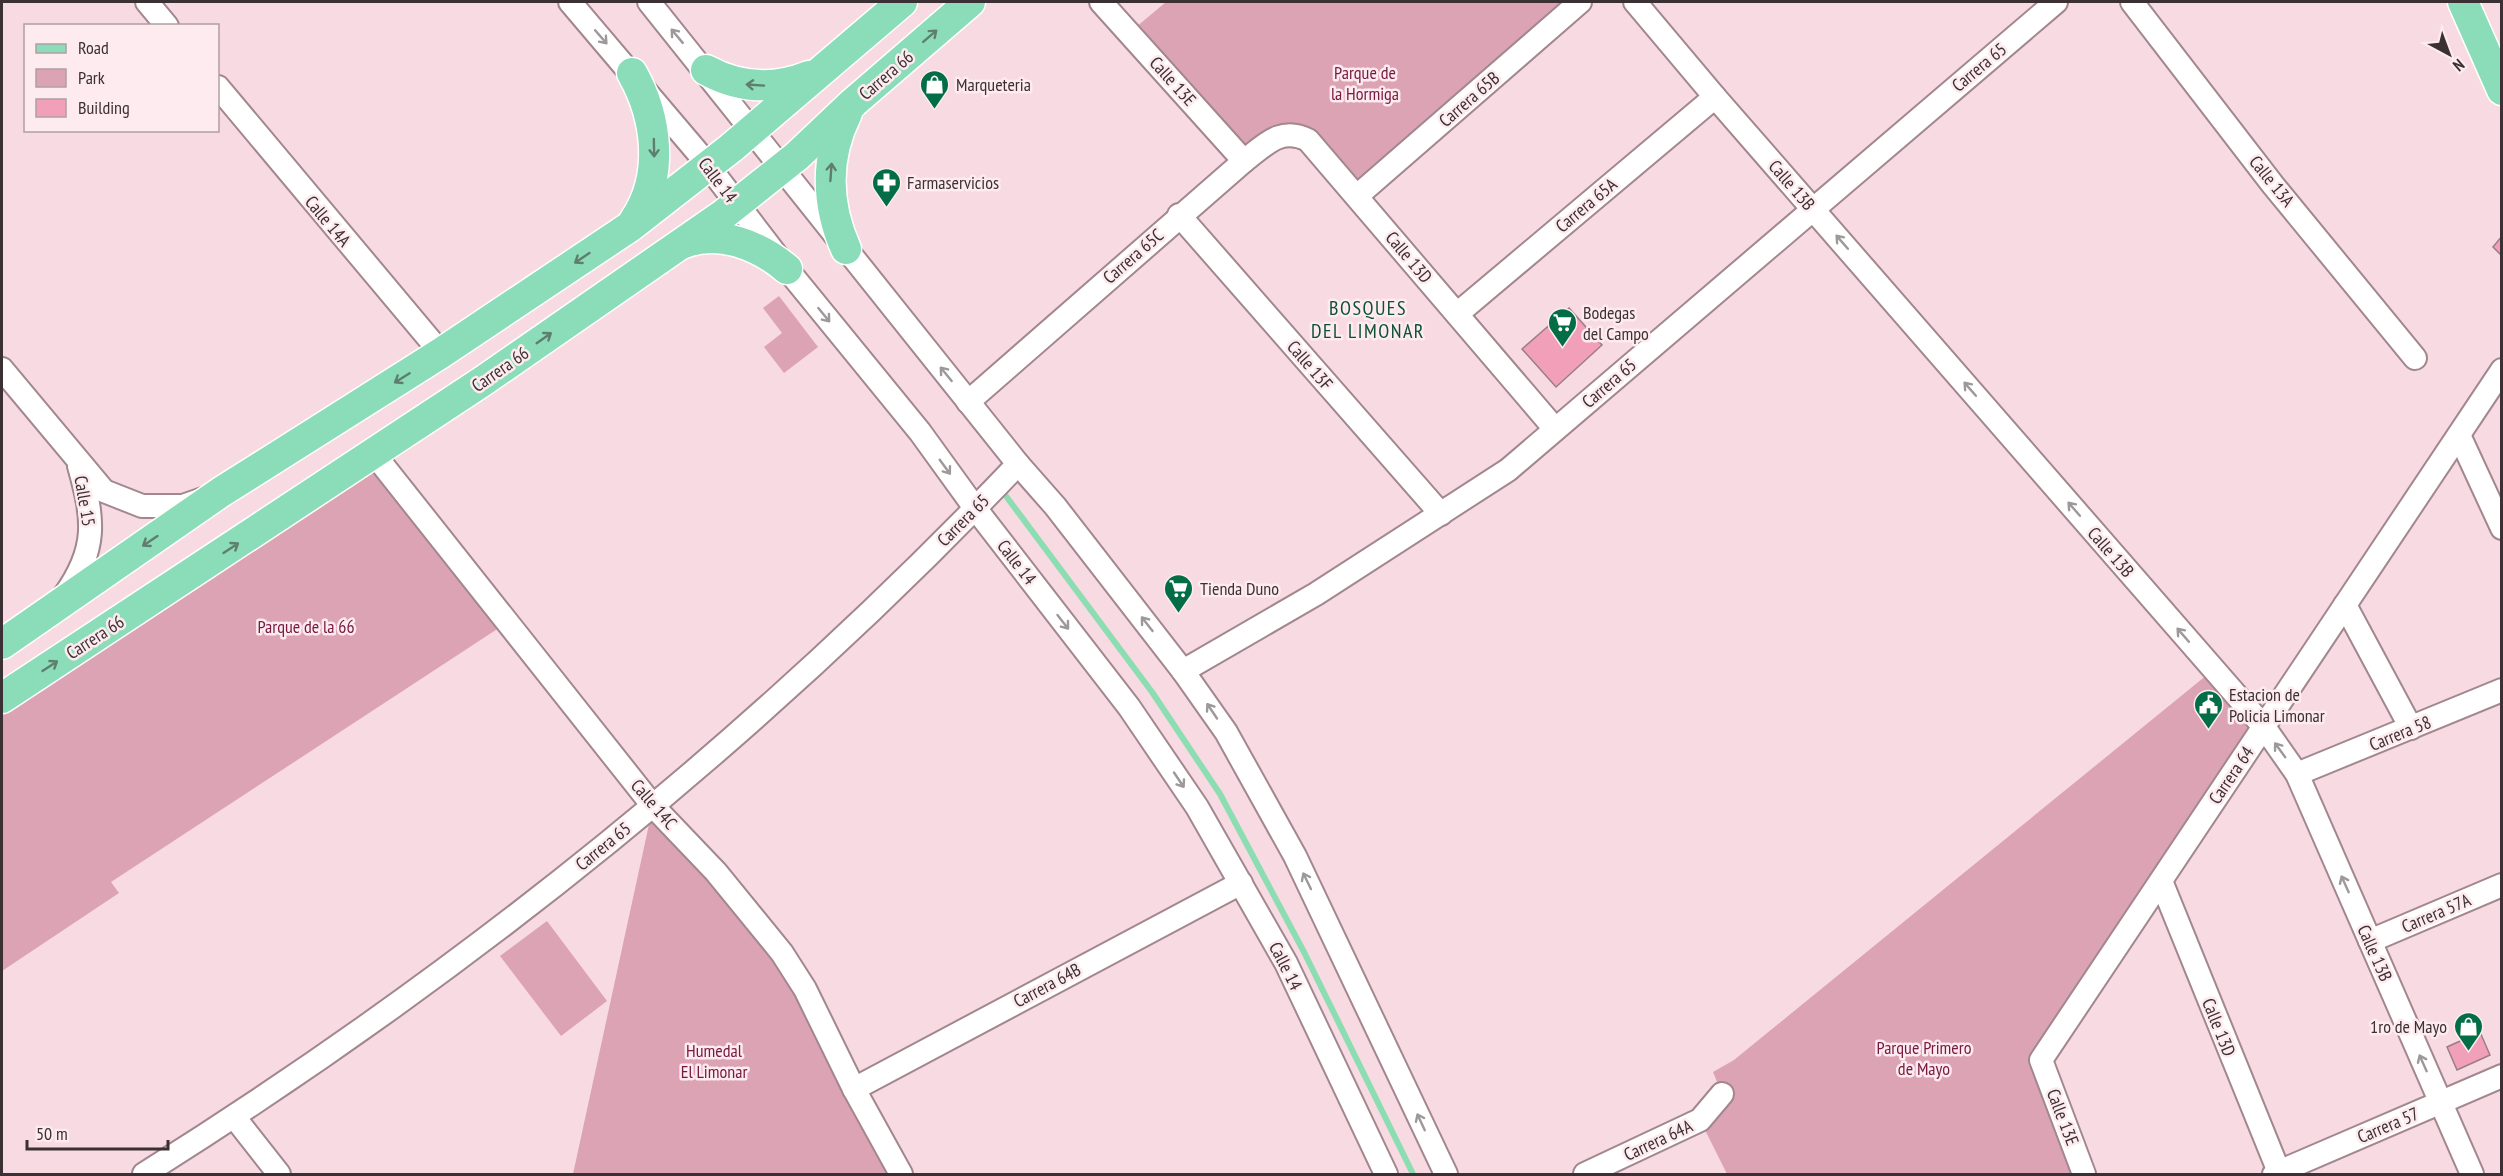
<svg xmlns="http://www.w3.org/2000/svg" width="2503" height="1176" viewBox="0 0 2503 1176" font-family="'PT Sans Narrow',sans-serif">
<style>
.green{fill:#dca3b4}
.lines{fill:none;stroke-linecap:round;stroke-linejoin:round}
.stream{stroke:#8cddb1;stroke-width:6}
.building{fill:#f2a0ba;stroke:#997e85;stroke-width:1.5}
.minor-casing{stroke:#a2878f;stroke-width:26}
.major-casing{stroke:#fff;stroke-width:33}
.minor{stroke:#fff;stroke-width:22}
.major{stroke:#8addb8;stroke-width:30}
.oneway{stroke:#9d9899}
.oneway2{stroke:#5f7e6f}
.labels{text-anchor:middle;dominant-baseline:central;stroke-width:5;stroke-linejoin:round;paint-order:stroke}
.street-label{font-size:18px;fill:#3b3033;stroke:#fdebef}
.park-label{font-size:18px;fill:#761841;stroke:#fdebef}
.poi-label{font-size:18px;fill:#3b3033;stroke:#fdebef;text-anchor:start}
.neighbourhood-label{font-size:20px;letter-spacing:1.5px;fill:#0f5033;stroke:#fdebef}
</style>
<rect width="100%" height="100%" fill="#f8dae2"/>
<!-- green -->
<g class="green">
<path d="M1166,2H1580L1357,196L1296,134L1244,161L1129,33Z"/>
<path d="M779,296L818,347L784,373L764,347L782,333L763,308Z"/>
<path d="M374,454L508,622L111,882L119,893L2,971V698Z"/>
<path d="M2213,670L2264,727L2041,1060L2084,1174H1727L1700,1120L1722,1094L1713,1072L1734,1060Z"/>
<path d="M653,806L753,914L901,1174H573Z"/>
<path d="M547,921L607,1001L561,1036L500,956Z"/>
</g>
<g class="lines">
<!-- stream -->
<path class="stream" d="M1000,488L1152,692L1220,794L1304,952L1413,1174"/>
</g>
<!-- building -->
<g class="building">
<path d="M2502,236V256L2493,247Z"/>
<path d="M1569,308L1602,345L1556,387L1522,349Z"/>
<path d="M2480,1032L2490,1055L2457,1070L2447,1047Z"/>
</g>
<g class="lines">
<defs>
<g id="minor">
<path d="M147,2L167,26"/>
<path d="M570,2L699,154L787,269L920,432L975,508L1129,707L1197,807L1286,963L1386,1174"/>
<path d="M649,2L1018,464L1055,506L1183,671L1226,732L1295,856L1446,1174"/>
<path d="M1101,2L1244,161"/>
<path d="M1635,2L1715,97L2264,727L2297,774L2472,1174"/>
<path d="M2132,2L2273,185L2415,358"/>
<path d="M218,87L441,353"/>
<path d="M1357,196L1580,2"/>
<path d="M1179,215L1441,514"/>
<path d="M1457,314L1715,97"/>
<path d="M2,369L104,491L142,506H183L203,499"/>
<path d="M968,402L1244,161C1265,145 1281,126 1308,140L1555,429"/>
<path d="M2459,435L2502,528"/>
<path d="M374,454L653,806L716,872L782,953L805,989L854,1089L901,1174"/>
<path d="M64,596C98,549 94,519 79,466"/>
<path d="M2345,605L2411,728"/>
<path d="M1183,671L1316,594L1508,470L2056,2"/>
<path d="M2297,774L2502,690"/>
<path d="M2161,881L2279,1172"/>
<path d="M2370,941L2502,885"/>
<path d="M854,1089L1241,883"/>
<path d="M235,1118L279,1174"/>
<path d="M144,1174C463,974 759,736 1018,464"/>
<path d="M1585,1174L1700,1120L1722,1094"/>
<path d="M2084,1174L2041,1060L2502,370"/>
<path d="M2274,1174L2502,1076"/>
</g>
<g id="major">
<path d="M2463,2L2502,90"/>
<path d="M706,70C739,88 774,90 809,76"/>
<path d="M632,73C657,117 665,176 634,221"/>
<path d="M684,243C720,229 760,246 787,269"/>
<path d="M846,249C826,204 825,157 847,113"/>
<path d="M2,644L221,492L441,353L631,226L731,148L902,2"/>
<path d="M2,698L483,381L724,214L797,156L854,102L970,2"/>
</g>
</defs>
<!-- minor casing -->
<use href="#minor" class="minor-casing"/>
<!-- major casing -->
<use href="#major" class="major-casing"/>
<!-- minor -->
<use href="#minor" class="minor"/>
<!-- major -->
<use href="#major" class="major"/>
</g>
<!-- one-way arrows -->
<defs><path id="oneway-shaft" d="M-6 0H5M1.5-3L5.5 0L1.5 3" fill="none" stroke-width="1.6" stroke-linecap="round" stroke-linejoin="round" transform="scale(1.5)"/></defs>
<g class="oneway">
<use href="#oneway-shaft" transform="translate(677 36) rotate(-130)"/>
<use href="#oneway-shaft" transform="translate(601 37) rotate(49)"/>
<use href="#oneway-shaft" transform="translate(1842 242) rotate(-131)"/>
<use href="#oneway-shaft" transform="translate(824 315) rotate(51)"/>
<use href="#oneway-shaft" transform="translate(946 374) rotate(-129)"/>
<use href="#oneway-shaft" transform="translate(1970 389) rotate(-131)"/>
<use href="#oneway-shaft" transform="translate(945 467) rotate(54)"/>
<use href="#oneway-shaft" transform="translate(2074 509) rotate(-131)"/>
<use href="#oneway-shaft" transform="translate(1063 622) rotate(52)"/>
<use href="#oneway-shaft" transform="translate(1147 624) rotate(-128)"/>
<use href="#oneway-shaft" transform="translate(2183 635) rotate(-131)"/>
<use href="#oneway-shaft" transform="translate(1212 711) rotate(-124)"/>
<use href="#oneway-shaft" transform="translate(2280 750) rotate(-126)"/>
<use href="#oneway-shaft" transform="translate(1179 780) rotate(56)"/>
<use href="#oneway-shaft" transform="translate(1307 881) rotate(-116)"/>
<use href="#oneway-shaft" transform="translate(2345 884) rotate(-114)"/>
<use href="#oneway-shaft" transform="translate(2423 1063) rotate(-114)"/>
<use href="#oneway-shaft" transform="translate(1421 1122) rotate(-115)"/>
</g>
<g class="oneway2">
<use href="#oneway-shaft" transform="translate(930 36) rotate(-41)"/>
<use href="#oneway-shaft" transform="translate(755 85) rotate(-176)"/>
<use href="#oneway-shaft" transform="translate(654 148) rotate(89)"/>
<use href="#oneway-shaft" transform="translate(831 172) rotate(-86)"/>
<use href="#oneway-shaft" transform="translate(582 258) rotate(146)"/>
<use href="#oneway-shaft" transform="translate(544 338) rotate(-35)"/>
<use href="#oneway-shaft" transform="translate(402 378) rotate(148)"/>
<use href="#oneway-shaft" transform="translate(150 541) rotate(146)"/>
<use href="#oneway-shaft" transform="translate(231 548) rotate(-33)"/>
<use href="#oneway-shaft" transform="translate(50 666) rotate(-33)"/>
</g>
<!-- icons -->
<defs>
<symbol id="shop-pin" viewBox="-11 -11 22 30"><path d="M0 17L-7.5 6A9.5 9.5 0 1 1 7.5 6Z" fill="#036e46" stroke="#fdebef"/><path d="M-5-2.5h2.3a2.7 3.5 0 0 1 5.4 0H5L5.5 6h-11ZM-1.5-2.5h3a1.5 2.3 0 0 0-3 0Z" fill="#fff"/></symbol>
<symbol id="pharmacy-pin" viewBox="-11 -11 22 30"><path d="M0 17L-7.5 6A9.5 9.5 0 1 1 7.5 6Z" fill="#036e46" stroke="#fdebef"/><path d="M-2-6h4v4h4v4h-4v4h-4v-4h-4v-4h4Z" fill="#fff"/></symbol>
<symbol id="supermarket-pin" viewBox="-11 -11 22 30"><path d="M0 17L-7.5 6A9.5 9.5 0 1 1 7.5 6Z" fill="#036e46" stroke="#fdebef"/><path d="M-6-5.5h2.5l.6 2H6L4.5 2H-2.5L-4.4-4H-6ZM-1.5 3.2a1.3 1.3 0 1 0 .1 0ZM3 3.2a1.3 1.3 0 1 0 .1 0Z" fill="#fff"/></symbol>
<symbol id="civic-pin" viewBox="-11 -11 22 30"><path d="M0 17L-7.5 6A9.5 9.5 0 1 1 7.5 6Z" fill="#036e46" stroke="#fdebef"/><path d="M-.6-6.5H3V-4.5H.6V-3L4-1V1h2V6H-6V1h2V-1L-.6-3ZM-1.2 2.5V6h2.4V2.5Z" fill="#fff"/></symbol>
</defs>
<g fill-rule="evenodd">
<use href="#shop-pin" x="918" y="68" width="33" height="45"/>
<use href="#pharmacy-pin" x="870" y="166" width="33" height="45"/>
<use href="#supermarket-pin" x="1546" y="306" width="33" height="45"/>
<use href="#supermarket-pin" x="1162" y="572" width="33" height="45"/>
<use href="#civic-pin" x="2192" y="688" width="33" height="45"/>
<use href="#shop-pin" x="2452" y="1010" width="33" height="45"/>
</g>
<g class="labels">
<!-- street labels -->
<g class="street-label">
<text transform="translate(1979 67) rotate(-40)">Carrera 65</text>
<text transform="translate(886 75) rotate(-41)">Carrera 66</text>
<text transform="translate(1173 81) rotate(48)">Calle 13E</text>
<text transform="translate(1469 99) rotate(-41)">Carrera 65B</text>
<text transform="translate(718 180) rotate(53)">Calle 14</text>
<text transform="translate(2272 181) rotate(51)">Calle 13A</text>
<text transform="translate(1792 185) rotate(49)">Calle 13B</text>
<text transform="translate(1586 205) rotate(-40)">Carrera 65A</text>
<text transform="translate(328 221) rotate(50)">Calle 14A</text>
<text transform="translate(1133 256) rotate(-41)">Carrera 65C</text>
<text transform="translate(1409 257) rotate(50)">Calle 13D</text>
<text transform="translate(1310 365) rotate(49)">Calle 13F</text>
<text transform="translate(500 369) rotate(-35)">Carrera 66</text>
<text transform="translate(1609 383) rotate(-41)">Carrera 65</text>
<text transform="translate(85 501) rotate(80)">Calle 15</text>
<text transform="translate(963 520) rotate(-45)">Carrera 65</text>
<text transform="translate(2111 552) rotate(49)">Calle 13B</text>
<text transform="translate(1017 562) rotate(52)">Calle 14</text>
<text transform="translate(95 637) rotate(-33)">Carrera 66</text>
<text transform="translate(2400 733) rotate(-22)">Carrera 58</text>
<text transform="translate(2231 775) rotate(-56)">Carrera 64</text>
<text transform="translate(654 804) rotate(49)">Calle 14C</text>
<text transform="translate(603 846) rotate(-39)">Carrera 65</text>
<text transform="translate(2436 913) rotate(-23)">Carrera 57A</text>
<text transform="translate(2375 953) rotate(66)">Calle 13B</text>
<text transform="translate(1286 966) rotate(63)">Calle 14</text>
<text transform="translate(1047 985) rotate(-28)">Carrera 64B</text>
<text transform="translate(2219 1027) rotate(68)">Calle 13D</text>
<text transform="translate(2063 1117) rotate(69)">Calle 13E</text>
<text transform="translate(2388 1125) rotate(-23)">Carrera 57</text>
<text transform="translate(1658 1140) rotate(-25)">Carrera 64A</text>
</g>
<!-- park labels -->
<g class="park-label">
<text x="1365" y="72">Parque de<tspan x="1365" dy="21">la Hormiga</tspan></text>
<text x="306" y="626">Parque de la 66</text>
<text x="1924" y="1047">Parque Primero<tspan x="1924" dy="21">de Mayo</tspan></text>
<text x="714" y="1050">Humedal<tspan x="714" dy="21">El Limonar</tspan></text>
</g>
<!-- poi labels -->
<g class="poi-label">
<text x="956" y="84">Marqueteria</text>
<text x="907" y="182">Farmaservicios</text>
<text x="1583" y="312">Bodegas<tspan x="1583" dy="21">del Campo</tspan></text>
<text x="1200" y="588">Tienda Duno</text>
<text x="2229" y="694">Estacion de<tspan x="2229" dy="21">Policia Limonar</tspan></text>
<text x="2447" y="1026" text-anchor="end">1ro de Mayo</text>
</g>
<!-- neighbourhood labels -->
<g class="neighbourhood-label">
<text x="1368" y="308">BOSQUES<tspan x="1368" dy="23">DEL LIMONAR</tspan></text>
</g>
</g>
<!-- border -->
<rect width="2503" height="1176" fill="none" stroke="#3b3033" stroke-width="6"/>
<!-- legend -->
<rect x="24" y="24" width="195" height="108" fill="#fdebef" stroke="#afa0a4" stroke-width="1.5"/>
<rect x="36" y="44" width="30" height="9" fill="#8addb8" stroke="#afa0a4" stroke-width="1.5"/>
<text x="78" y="54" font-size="18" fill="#3b3033">Road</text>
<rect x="36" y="69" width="30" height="18" fill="#dca3b4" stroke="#afa0a4" stroke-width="1.5"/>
<text x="78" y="84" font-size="18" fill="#3b3033">Park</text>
<rect x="36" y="99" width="30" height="18" fill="#f2a0ba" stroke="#afa0a4" stroke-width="1.5"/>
<text x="78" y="114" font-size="18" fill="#3b3033">Building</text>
<!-- north arrow -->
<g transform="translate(2449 54) rotate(139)" stroke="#fdebef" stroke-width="4.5" paint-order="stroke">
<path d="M0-4.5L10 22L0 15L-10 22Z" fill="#3b3033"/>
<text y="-9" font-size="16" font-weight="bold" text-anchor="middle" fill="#3b3033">N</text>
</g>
<!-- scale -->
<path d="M27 1140v9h141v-9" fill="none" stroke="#3b3033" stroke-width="3"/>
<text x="36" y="1140" font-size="18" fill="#3b3033" stroke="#fdebef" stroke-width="4.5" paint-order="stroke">50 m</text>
</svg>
